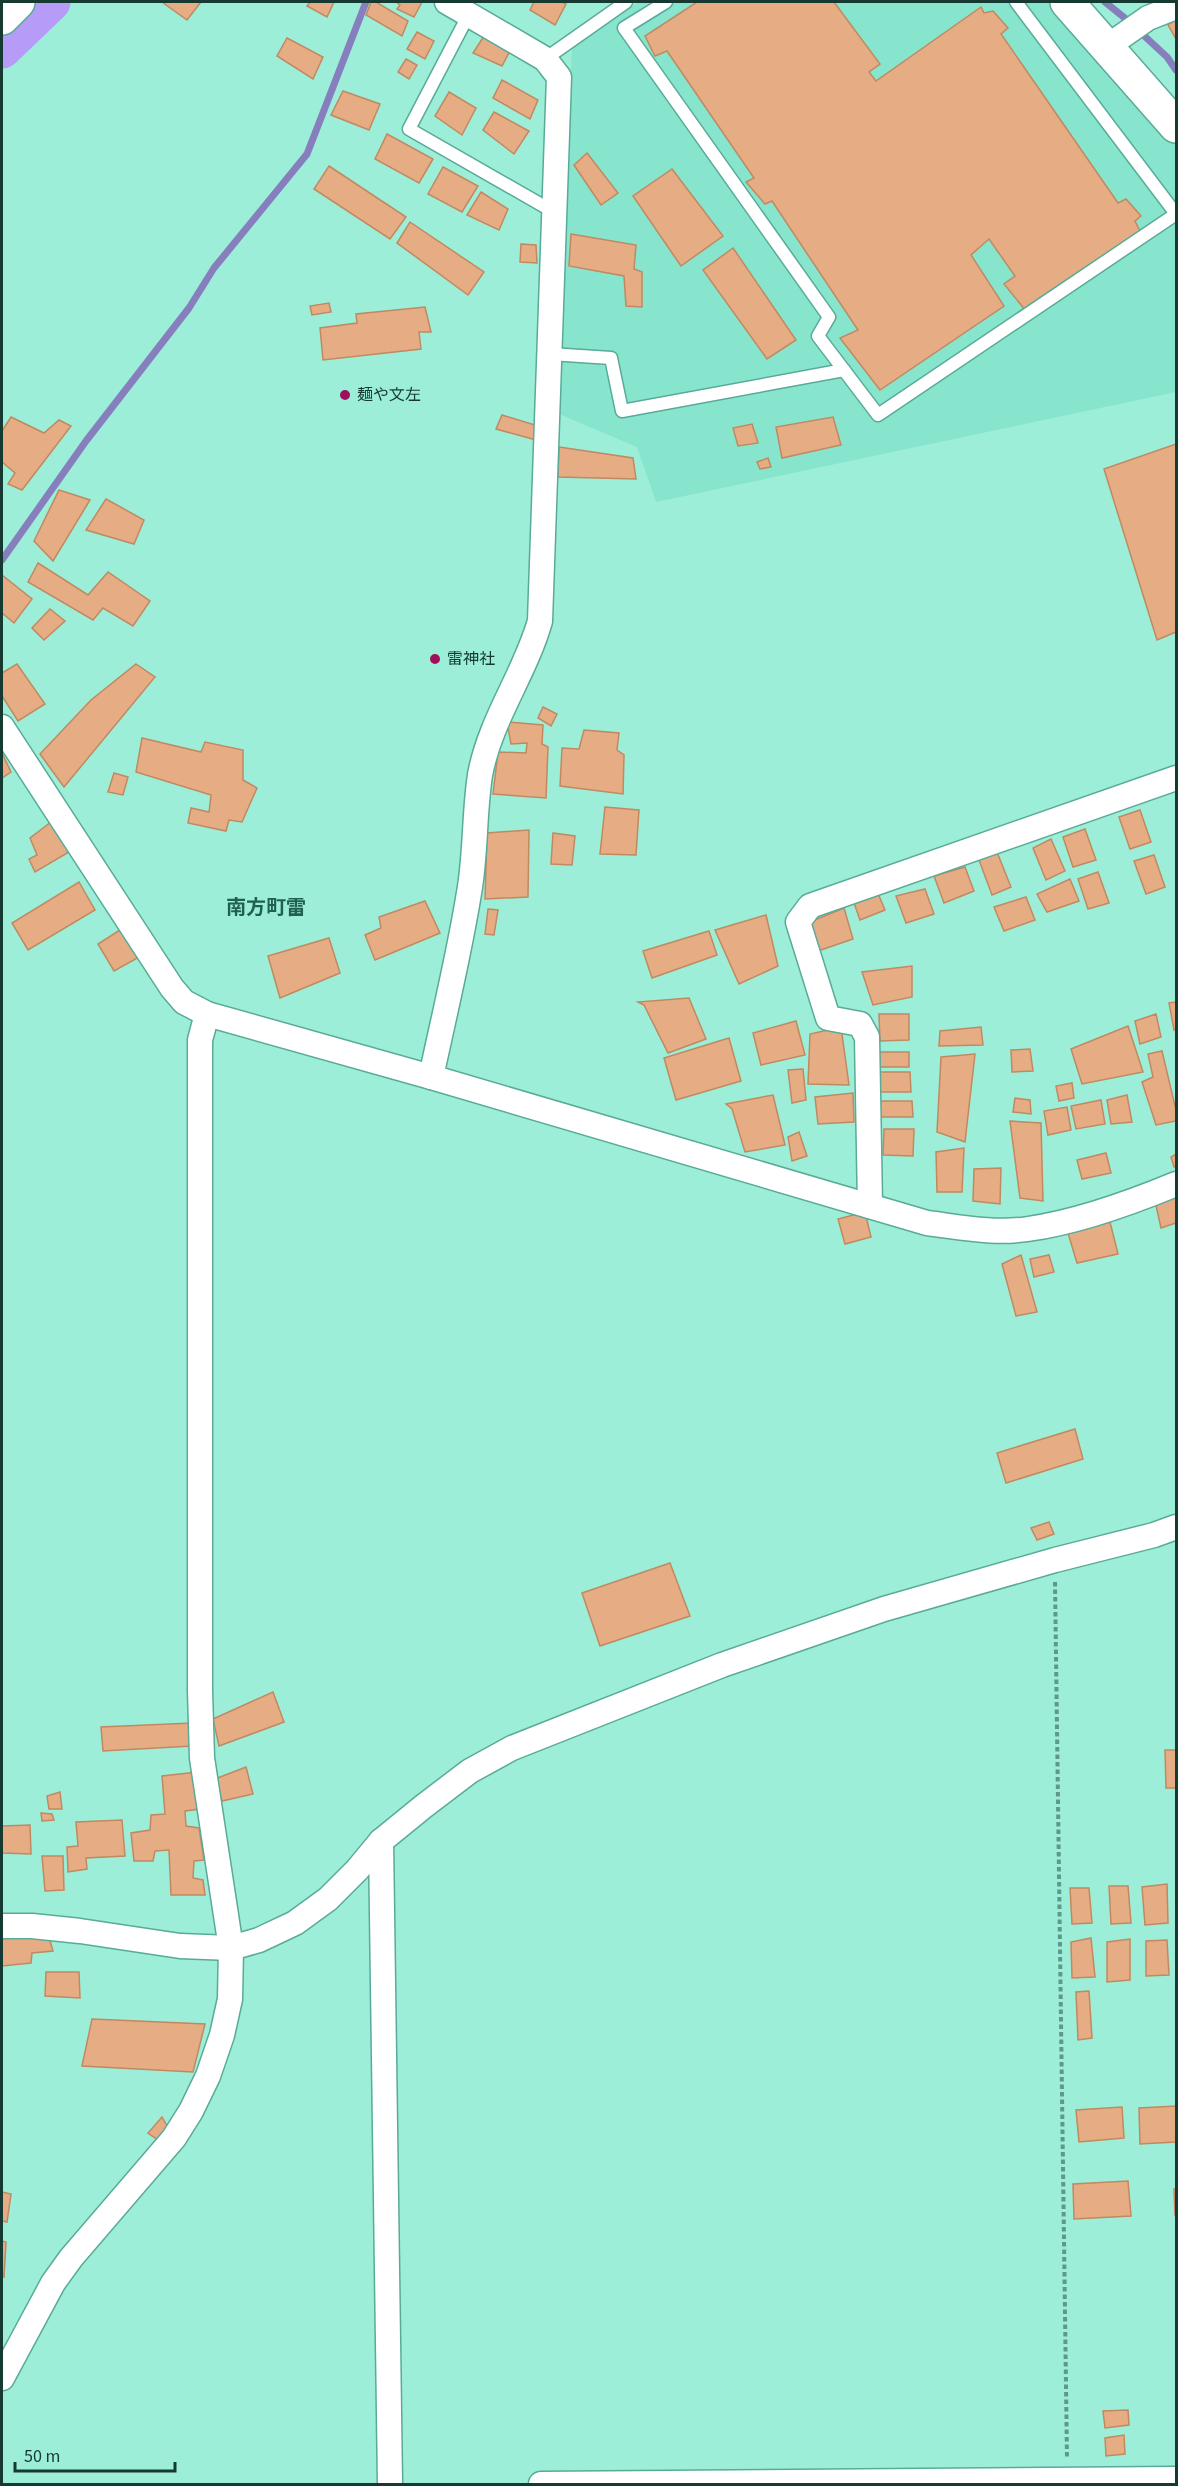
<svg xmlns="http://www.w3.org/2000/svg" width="1178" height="2486" viewBox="0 0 1178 2486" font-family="'Source Sans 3','Noto Sans JP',sans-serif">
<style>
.built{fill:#87e4cd}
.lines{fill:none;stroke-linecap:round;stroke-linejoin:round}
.stream{stroke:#867ebd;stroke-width:7}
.river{stroke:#b69bf9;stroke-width:39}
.building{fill:#e6ad84;stroke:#c08961;stroke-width:1.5}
.lane-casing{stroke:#59ab98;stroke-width:15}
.street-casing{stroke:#59ab98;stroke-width:27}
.secondary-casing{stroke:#59ab98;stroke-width:36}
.path{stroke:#5d998a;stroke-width:4;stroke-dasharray:4.5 3;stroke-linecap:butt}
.lane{stroke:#fff;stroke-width:12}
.street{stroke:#fff;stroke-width:24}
.secondary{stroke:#fff;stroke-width:33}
.poi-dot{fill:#9e105b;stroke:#9ceed9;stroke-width:2}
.labels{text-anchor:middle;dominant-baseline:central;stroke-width:4.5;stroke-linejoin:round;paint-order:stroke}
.poi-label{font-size:16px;fill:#163931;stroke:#9ceed9;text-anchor:start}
.quarter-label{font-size:20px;font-weight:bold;fill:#206053;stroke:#9ceed9}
</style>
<rect width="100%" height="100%" fill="#9ceed9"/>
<!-- built -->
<path class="built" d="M638,2H1048L1176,146V392L656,502L637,447L559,414L558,316L572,47Z"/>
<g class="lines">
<!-- stream -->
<g class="stream">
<path d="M1105,2L1131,23"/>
<path d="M1139,31L1167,57L1176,70"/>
<path d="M2,560L86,441L189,308L214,268L307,154L366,2"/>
</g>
<!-- river -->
<path class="river" d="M2,49L51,2"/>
</g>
<!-- building -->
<g class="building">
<path d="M162,2H201L187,20Z"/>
<path d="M310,2H334L327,17L307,6Z"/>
<path d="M371,2H376L408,21L402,36L366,15Z"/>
<path d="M396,2H422L414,17L397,9L400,5Z"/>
<path d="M534,2H562L566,4L555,25L530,10Z"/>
<path d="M697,2H834L880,64L869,72L876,81L981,7L984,13L993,11L1008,28L1001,34L1118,203L1126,199L1141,216L1135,221L1140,231L1026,311L1004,284L1015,276L989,239L971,255L1004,306L880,390L840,338L858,330L772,201L765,204L746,182L754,178L667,51L655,56L645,36Z"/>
<path d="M1176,19V39L1168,25Z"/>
<path d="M417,32L434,41L425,59L407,49Z"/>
<path d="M486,33L512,47L502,66L473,53Z"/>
<path d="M287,38L323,57L313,79L277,56Z"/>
<path d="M406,59L417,65L409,79L398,72Z"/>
<path d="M502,80L538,100L530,119L493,98Z"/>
<path d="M343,91L380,104L369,130L331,115Z"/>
<path d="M449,92L476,108L462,135L435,116Z"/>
<path d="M494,112L529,131L514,154L483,130Z"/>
<path d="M387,134L433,159L419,183L375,159Z"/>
<path d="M587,153L618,193L601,205L574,165Z"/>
<path d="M329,166L406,217L390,239L314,189Z"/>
<path d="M443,167L478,186L462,212L428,194Z"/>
<path d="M672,169L723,236L681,266L633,196Z"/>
<path d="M481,192L508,209L499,230L467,215Z"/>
<path d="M410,222L484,272L468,295L397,243Z"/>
<path d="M571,234L636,245L634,269L642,272V307L626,306L624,276L569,266Z"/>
<path d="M521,244L536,245L537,263L520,262Z"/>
<path d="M733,248L796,340L767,359L703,270Z"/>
<path d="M329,303L331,312L312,315L310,306Z"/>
<path d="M425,307L431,332H419L421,349L323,360L320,328L357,323L356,314Z"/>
<path d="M502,415L538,426L536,440L496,429Z"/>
<path d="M11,417L44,433L59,420L71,426L22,490L8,484L15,473L2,462V431Z"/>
<path d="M833,417L841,445L782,458L776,427Z"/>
<path d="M752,424L758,443L738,446L733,428Z"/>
<path d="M1176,444V632L1157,640L1104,469Z"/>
<path d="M559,447L633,458L636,479L558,477Z"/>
<path d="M768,458L771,467L760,469L757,462Z"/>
<path d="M59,490L90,500L53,561L34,541Z"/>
<path d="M106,499L144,520L134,544L86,530Z"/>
<path d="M38,563L88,595L108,572L150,601L133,626L103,608L93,620L28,582Z"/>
<path d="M2,575L32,599L14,623L2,613Z"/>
<path d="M50,609L65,621L44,640L32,628Z"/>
<path d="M17,664L45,704L18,721L2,696V673Z"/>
<path d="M136,664L155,677L64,787L40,754L91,700Z"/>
<path d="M543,707L557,714L551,726L538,718Z"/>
<path d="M507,722L543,725L542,744L548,747L546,798L493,794L498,752L526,753L527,743L511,744Z"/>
<path d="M584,730L619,733L617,750L624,755L623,794L560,786L562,748L579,749Z"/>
<path d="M142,738L201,752L205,742L243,750V780L257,788L242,822L229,820L226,831L188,823L191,808L209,812L211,795L136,772Z"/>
<path d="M2,753L11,772L2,778Z"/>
<path d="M114,773L128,777L123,795L108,792Z"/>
<path d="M605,807L639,810L636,855L600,854Z"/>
<path d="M1140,810L1151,842L1130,849L1119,817Z"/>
<path d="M51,822L69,852L35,872L29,859L37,855L30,838Z"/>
<path d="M1085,829L1096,860L1073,867L1063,837Z"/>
<path d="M529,830L528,897L485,899L487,833Z"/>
<path d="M553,833L575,836L572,865L551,864Z"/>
<path d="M1051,839L1065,871L1046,880L1033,848Z"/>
<path d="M997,852L1011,887L992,895L979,860Z"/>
<path d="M1154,855L1165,887L1146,894L1134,861Z"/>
<path d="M965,867L974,891L944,903L934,876Z"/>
<path d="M1098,872L1109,903L1088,909L1078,879Z"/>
<path d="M1070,879L1079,901L1047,912L1037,894Z"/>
<path d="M79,882L95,910L28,950L12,923Z"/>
<path d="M925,889L934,914L906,923L896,896Z"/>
<path d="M877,891L885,910L860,920L853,900Z"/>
<path d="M1026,897L1035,920L1004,931L994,907Z"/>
<path d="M425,901L440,933L375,960L365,935L381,928L379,917Z"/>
<path d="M844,908L853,939L818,951L810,922Z"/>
<path d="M488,909L498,910L494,935L485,934Z"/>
<path d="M766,915L778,966L739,984L715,930Z"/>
<path d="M123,928L141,956L114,971L98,944Z"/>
<path d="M709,931L717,955L652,978L643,951Z"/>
<path d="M329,938L340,973L280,998L268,956Z"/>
<path d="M912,966V997L873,1005L862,972Z"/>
<path d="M689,998L706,1039L668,1053L644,1005L638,1002Z"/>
<path d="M1176,1002V1030H1174L1169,1003Z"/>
<path d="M879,1014H909V1040L880,1041Z"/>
<path d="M1156,1014L1161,1037L1140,1044L1135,1021Z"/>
<path d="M796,1021L805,1055L761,1065L753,1033Z"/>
<path d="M1128,1026L1143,1072L1082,1084L1071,1049Z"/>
<path d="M841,1027L849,1085L808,1084L810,1034Z"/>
<path d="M981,1027L983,1045L939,1046L940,1031Z"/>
<path d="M729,1038L741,1081L676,1100L664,1058Z"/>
<path d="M1030,1049L1033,1071L1012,1072L1011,1050Z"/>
<path d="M1162,1051L1176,1110V1121L1156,1125L1142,1082L1153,1077L1148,1054Z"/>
<rect x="879" y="1052" width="30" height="15"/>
<path d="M975,1054L965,1142L937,1132L941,1057Z"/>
<path d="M803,1069L806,1100L792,1103L788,1070Z"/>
<path d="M878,1072H910L911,1092H879Z"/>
<path d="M1072,1083L1074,1098L1059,1101L1056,1086Z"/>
<path d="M853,1093L854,1122L818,1124L815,1097Z"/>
<path d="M773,1095L785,1145L745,1152L732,1109L726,1104Z"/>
<path d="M1127,1095L1132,1122L1111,1124L1107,1100Z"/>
<path d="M1015,1098L1030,1100L1031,1114L1013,1112Z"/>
<path d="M1101,1100L1105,1124L1076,1129L1071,1106Z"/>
<path d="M880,1101H912L913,1117H880Z"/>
<path d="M1067,1107L1071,1130L1048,1135L1044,1111Z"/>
<path d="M1010,1121L1041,1123L1043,1201L1020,1198Z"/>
<path d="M884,1129H914L913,1156L883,1155Z"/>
<path d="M799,1132L807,1156L792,1161L788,1137Z"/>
<path d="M964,1148L962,1192H937L936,1152Z"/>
<path d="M1106,1153L1111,1173L1082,1179L1077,1160Z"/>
<path d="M1176,1154V1166L1174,1167L1171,1157Z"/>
<path d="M1001,1168L1000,1204L973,1201L974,1169Z"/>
<path d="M1176,1193V1223L1161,1228L1155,1201Z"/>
<path d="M865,1212L871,1237L845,1244L838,1219Z"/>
<path d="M1110,1222L1118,1254L1077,1263L1068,1233Z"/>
<path d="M1021,1255L1037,1312L1016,1316L1002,1264Z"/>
<path d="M1049,1255L1054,1272L1034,1277L1030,1259Z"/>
<path d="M1075,1429L1083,1459L1006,1483L997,1453Z"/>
<path d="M1049,1522L1054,1534L1037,1540L1031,1528Z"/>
<path d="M670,1563L690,1616L600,1646L582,1593Z"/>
<path d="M273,1692L284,1722L219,1746L213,1719Z"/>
<path d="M192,1723V1746L103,1751L101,1727Z"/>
<path d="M1165,1750H1176V1788H1166Z"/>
<path d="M246,1767L253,1794L222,1801L215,1779Z"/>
<path d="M197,1772L200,1809L185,1811L186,1826L199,1828L204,1860L194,1861L193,1878L203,1880L205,1895H171L169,1850L155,1851L153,1861H134L131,1833L150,1830L151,1815L165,1814L162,1776Z"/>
<path d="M60,1792L62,1809H49L47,1796Z"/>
<path d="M41,1813L52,1814L54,1820L42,1821Z"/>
<path d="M122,1820L125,1856L86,1858L87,1869L68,1872L67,1847L78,1846L76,1822Z"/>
<path d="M30,1825L31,1854L2,1853V1826Z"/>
<path d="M42,1856H63L64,1890L45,1891Z"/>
<path d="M1167,1884L1168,1923L1145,1925L1142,1887Z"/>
<path d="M1109,1886H1128L1131,1923L1111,1924Z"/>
<path d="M1070,1888H1089L1092,1923L1072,1924Z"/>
<path d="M48,1934L53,1951L32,1953L31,1963L2,1966V1937Z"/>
<path d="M1091,1938L1095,1977L1072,1978L1071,1942Z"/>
<path d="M1130,1939V1980L1107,1982V1942Z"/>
<path d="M1167,1940L1169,1975L1146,1976V1941Z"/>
<path d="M46,1972H79L80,1998L45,1996Z"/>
<path d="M1089,1991L1092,2038L1078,2040L1076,1992Z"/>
<path d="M92,2019L205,2024L193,2072L82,2066Z"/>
<path d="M1176,2106V2142L1140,2144L1139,2108Z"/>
<path d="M1122,2107L1124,2138L1079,2142L1076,2110Z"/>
<path d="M162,2117L170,2131L161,2142L148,2133Z"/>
<path d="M1128,2181L1131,2216L1074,2219L1073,2184Z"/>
<path d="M1174,2189H1176V2215H1175Z"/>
<path d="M2,2192L11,2194L7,2222L2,2221Z"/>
<path d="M2,2241L6,2242L4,2277L2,2276Z"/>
<path d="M1128,2410L1129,2425L1105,2428L1103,2411Z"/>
<path d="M1124,2435L1125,2454L1106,2456L1105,2438Z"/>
</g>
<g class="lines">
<defs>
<g id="lane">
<path d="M666,2L624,28L829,317L818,336L878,415L1176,214L1016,2"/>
<path d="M469,14L409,129L554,212"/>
<path d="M545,59L626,2"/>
<path d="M550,354L611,358L622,411L844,370"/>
</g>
<g id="street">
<path d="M1108,46L1148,18L1176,7"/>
<path d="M2,727L172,988L184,1002L207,1014L431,1077L927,1223C960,1227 994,1234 1028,1229C1078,1222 1130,1203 1176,1184"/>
<path d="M431,1077C444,1016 459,955 469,893C476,854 474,814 480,775C490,720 525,674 540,621L559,77L545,59L447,2"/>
<path d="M870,1206L867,1037L860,1024L828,1018L798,922L810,906L1176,778"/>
<path d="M381,1841L390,2484"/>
<path d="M2,1926H32L80,1931L180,1946L231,1948L259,1940L295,1923L328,1899L357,1870L381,1841L424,1806L470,1771L512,1748L722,1665L884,1609L1055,1560L1154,1535L1176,1527"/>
<path d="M2,2378L53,2283L71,2258L174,2138L191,2111L208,2076L222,2035L230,1999L231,1948L202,1758L200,1691V1040L207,1014"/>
<path d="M541,2484L1176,2479"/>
</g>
<g id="secondary">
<path d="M1067,2L1176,126"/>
<path d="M2,18L18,2"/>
</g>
</defs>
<!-- lane casing -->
<use href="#lane" class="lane-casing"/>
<!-- street casing -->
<use href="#street" class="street-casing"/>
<!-- secondary casing -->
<use href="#secondary" class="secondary-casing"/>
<!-- path -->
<path class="path" d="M1055,1582L1067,2459"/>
<!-- lane -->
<use href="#lane" class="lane"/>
<!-- street -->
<use href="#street" class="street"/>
<!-- secondary -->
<use href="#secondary" class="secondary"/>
</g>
<!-- markers -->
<g class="poi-dot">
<circle cx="345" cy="395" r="6"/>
<circle cx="435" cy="659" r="6"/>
</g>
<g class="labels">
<!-- poi labels -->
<g class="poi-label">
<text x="357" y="395">麺や文左</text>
<text x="447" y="659">雷神社</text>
</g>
<!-- quarter labels -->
<g class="quarter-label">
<text x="266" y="908">南方町雷</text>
</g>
</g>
<!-- border -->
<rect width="1178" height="2486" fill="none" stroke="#163931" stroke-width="6"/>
<!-- scale -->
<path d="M15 2462v9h160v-9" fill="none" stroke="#163931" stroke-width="3"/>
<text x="24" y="2462" font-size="18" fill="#163931" stroke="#9ceed9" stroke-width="4.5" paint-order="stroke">50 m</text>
</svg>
